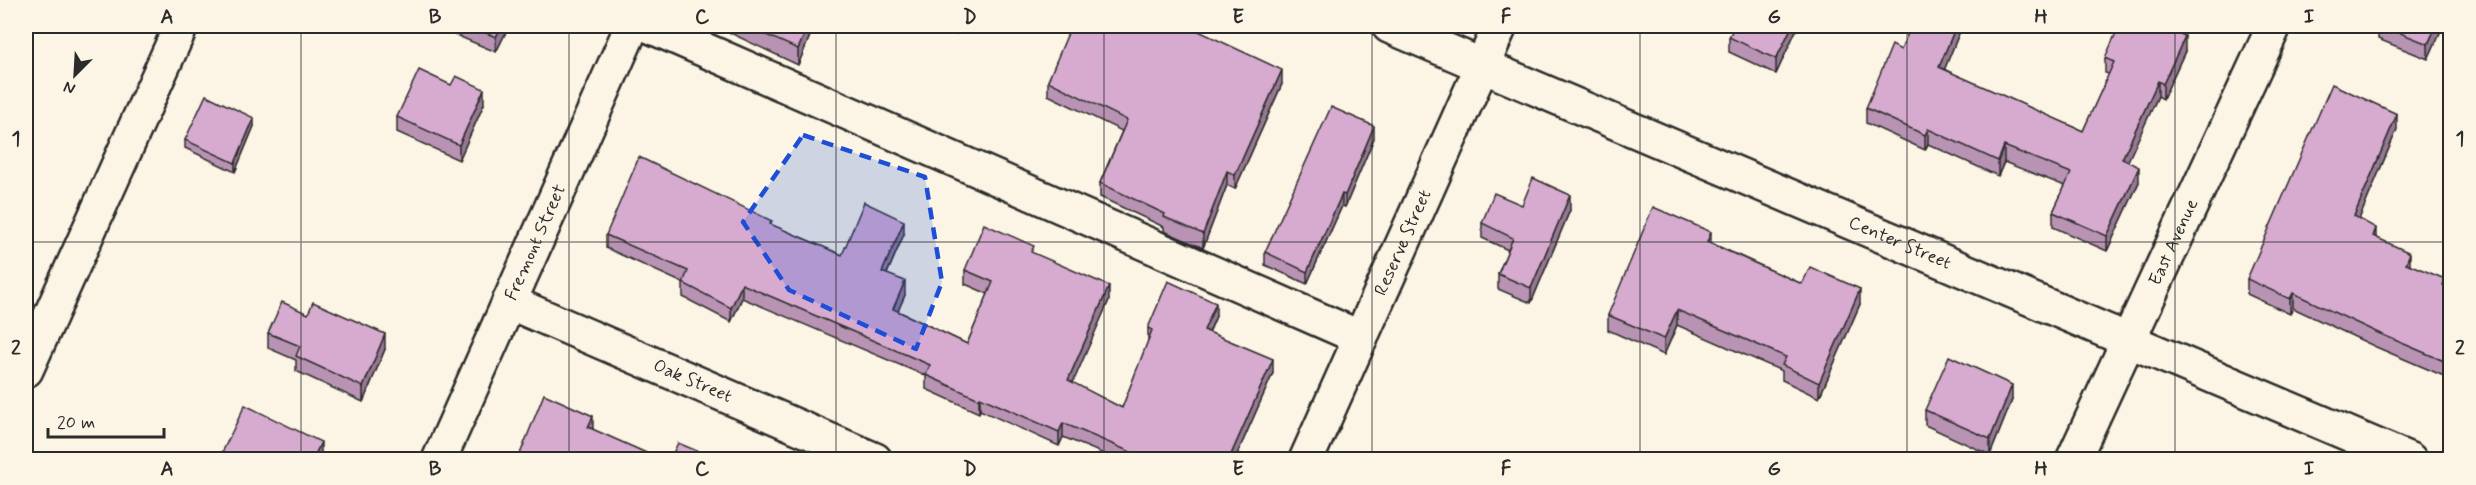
<svg xmlns="http://www.w3.org/2000/svg" width="2476" height="485" viewBox="0 0 2476 485" font-family="Mynerve,sans-serif">
<style>
.lines{fill:none;stroke-linecap:round;stroke-linejoin:round}
.minor-casing{stroke:#2b2b2b;stroke-width:38}
.minor{stroke:#fcf5e5;stroke-width:33}
.wall{fill:#b993b3;stroke:#2b2b2b;stroke-width:1.5}
.shaded-wall{fill:#967892;stroke:#2b2b2b;stroke-width:1.5}
.building{fill:#d7abd0;stroke:#2b2b2b;stroke-width:1.5}
.marked{fill:#1d4ed8;fill-opacity:0.2;stroke:#1d4ed8;stroke-width:4.5;stroke-dasharray:12 8;stroke-linejoin:round}
.grid{fill:none;stroke:#2b2b2b;stroke-width:1.5;stroke-opacity:0.55}
.labels{text-anchor:middle;dominant-baseline:central;stroke-width:6;stroke-linejoin:round;paint-order:stroke}
.street-label{font-size:18px;fill:#2b2b2b;stroke:#fcf5e5}
.neatline{fill:none;stroke:#2b2b2b;stroke-width:2}
.grid-label{font-size:20px;text-anchor:middle;font-weight:bold;fill:#2b2b2b}
</style>
<rect width="100%" height="100%" fill="#fcf5e5"/>
<filter id="ink" filterUnits="userSpaceOnUse"><feTurbulence type="fractalNoise" baseFrequency=".0167" numOctaves="2"/><feDisplacementMap in="SourceGraphic" scale="12" xChannelSelector="R" yChannelSelector="G"/><feConvolveMatrix kernelMatrix="1 2 1 2 8 2 1 2 1" color-interpolation-filters="sRGB"/></filter>
<g filter="url(#ink)">
<g class="lines">
<defs>
<g id="minor">
<path d="M650,26L1361,338"/>
<path id="s1" d="M1389,26L2410,460"/>
<path id="s2" d="M509,302L875,460"/>
<path d="M26,370L181,26"/>
<path id="s3" d="M439,460L632,26"/>
<path id="s4" d="M1306,460L1500,26"/>
<path id="s5" d="M2073,460L2274,26"/>
</g>
</defs>
<!-- minor casing -->
<use href="#minor" class="minor-casing"/>
<!-- minor -->
<use href="#minor" class="minor"/>
</g>
<!-- wall -->
<g class="wall">
<path d="M439,26H509L496,52L439,28Z"/>
<path d="M722,26H814L798,65L722,29Z"/>
<path d="M938,26H959L956,34Z"/>
<path d="M1798,26L1776,74L1729,52V37Z"/>
<path d="M1911,26H1962L1944,70L2083,131L2109,74L2105,73V58L2185,51L2163,99L2158,96L2127,162L2139,182L2107,251L2053,227V212L2065,186L2004,162L1998,176L1928,144L1925,150L1866,123V108L1901,50Z"/>
<path d="M2378,26H2443L2428,59L2378,39Z"/>
<path d="M1048,81L1282,84L1235,189L1227,185L1203,248L1164,231V227L1100,197V183L1122,131L1048,95Z"/>
<path d="M451,85L484,104L459,160L397,132V117Z"/>
<path d="M254,126L235,172L185,148V140Z"/>
<path d="M2397,129L2359,219L2376,238L2410,265L2451,289V379L2376,347L2293,308L2290,314L2247,294V279Z"/>
<path d="M1374,138L1345,207L1342,206L1307,284L1265,265V252Z"/>
<path d="M1522,205L1570,210L1531,303L1498,289V274L1508,250L1482,238V223Z"/>
<path d="M772,225L842,255L904,234L887,274L905,295L898,311L967,344L988,294L965,284V270L1034,254L1109,300L1072,383L1122,408L1148,342V328L1216,316L1209,333L1273,373L1235,459H1116L1063,437L1059,446L980,410L979,413L926,389V376L742,298L731,322L683,297V283L606,248V235Z"/>
<path d="M1711,243L1802,284L1860,304L1819,398L1782,380V371L1677,325L1664,355L1608,330V315Z"/>
<path d="M268,333L385,349L363,402L296,371V360L268,348Z"/>
<path d="M2012,400L1990,455L1925,425V410Z"/>
</g>
<!-- shaded-wall -->
<g class="shaded-wall">
<path d="M501,26H509L496,52V37Z"/>
<path d="M808,26H814L798,65V49Z"/>
<path d="M956,26H959L956,34Z"/>
<path d="M1792,26H1798L1776,74V59Z"/>
<path d="M1956,26H1962L1939,83V67Z"/>
<path d="M2436,26H2443L2428,59V44Z"/>
<path d="M2185,36V51L2163,99V84Z"/>
<path d="M1282,70V84L1235,189V175Z"/>
<path d="M2158,81V96L2122,174V159Z"/>
<path d="M484,89V104L459,160V145Z"/>
<path d="M2397,114V129L2354,231V216Z"/>
<path d="M254,118V126L235,172V163Z"/>
<path d="M1374,126V138L1345,207V195Z"/>
<path d="M1928,129V144L1925,150V135Z"/>
<path d="M2004,146V162L1998,176V161Z"/>
<path d="M2139,167V182L2107,251V236Z"/>
<path d="M1227,171V185L1203,248V234Z"/>
<path d="M1342,194V206L1307,284V272Z"/>
<path d="M1570,195V210L1531,303V288Z"/>
<path d="M904,221V234L882,285V272Z"/>
<path d="M2376,228V243L2373,236Z"/>
<path d="M1711,232V247L1707,242Z"/>
<path d="M2410,253V268L2406,263Z"/>
<path d="M905,281V295L893,322V309Z"/>
<path d="M742,284V298L731,322V308Z"/>
<path d="M1109,286V300L1068,394V380Z"/>
<path d="M1860,289V304L1819,398V383Z"/>
<path d="M2293,293V308L2290,314V299Z"/>
<path d="M1216,303V316L1204,344V330Z"/>
<path d="M1677,310V325L1664,355V339Z"/>
<path d="M385,334V349L363,402V387Z"/>
<path d="M1273,359V373L1235,459H1229Z"/>
<path d="M2012,385V400L1990,455V439Z"/>
<path d="M980,397V410L979,413V399Z"/>
<path d="M593,416V431L588,427Z"/>
<path d="M1063,423V437L1059,446V432Z"/>
<path d="M321,442V457L320,459H313Z"/>
</g>
<!-- building -->
<g class="building">
<path d="M469,26H501L496,37Z"/>
<path d="M746,26H808L798,49Z"/>
<path d="M1071,26H1148L1159,30L1161,26H1188L1282,70L1235,175L1227,171L1203,234L1164,217L1165,214L1100,183L1127,120L1048,81Z"/>
<path d="M1735,26H1792L1776,59L1729,37Z"/>
<path d="M1911,26H1956L1939,67L2083,131L2114,62L2105,58L2119,26H2160L2185,36L2163,84L2158,81L2122,159L2139,167L2107,236L2053,212L2071,173L2004,146L1998,161L1928,129L1925,135L1866,108L1892,45L1901,50Z"/>
<path d="M2383,26H2436L2428,44Z"/>
<path d="M419,70L451,85L456,76L484,89L459,145L397,117Z"/>
<path d="M2332,84L2397,114L2354,216L2376,228L2373,236L2410,253L2406,263L2445,279L2443,285L2451,289V364L2376,332L2293,293L2290,299L2247,279Z"/>
<path d="M206,95L254,118L235,163L185,140Z"/>
<path d="M1331,107L1374,126L1345,195L1342,194L1307,272L1265,252Z"/>
<path d="M639,157L772,221L770,224L842,255L864,202L904,221L882,272L905,281L893,309L967,344L993,282L965,270L984,224L1034,246L1031,252L1109,286L1068,380L1122,408L1152,330L1148,328L1168,281L1216,303L1204,330L1273,359L1229,459H1147L1063,423L1059,432L980,397L979,399L926,375L930,365L742,284L731,308L683,283L688,271L606,235Z"/>
<path d="M1533,178L1570,195L1531,288L1498,274L1513,238L1482,223L1494,193L1522,205Z"/>
<path d="M1653,207L1711,232L1707,242L1802,284L1810,267L1860,289L1819,383L1782,365L1786,357L1677,310L1664,339L1608,315Z"/>
<path d="M282,302L308,314L313,302L385,334L363,387L296,356L300,346L268,333Z"/>
<path d="M1949,356L2012,385L1990,439L1925,410Z"/>
<path d="M544,394L593,416L588,427L660,459H518Z"/>
<path d="M245,405L321,442L313,459H219Z"/>
<path d="M678,443L716,459H670Z"/>
<path d="M2174,450L2195,459H2171Z"/>
</g>
</g>
<!-- marked area -->
<path class="marked" d="M803,135L925,177L942,282L916,349L789,290L743,222Z"/>
<!-- grid -->
<path class="grid" d="M301,26V460M569,26V460M836,26V460M1104,26V460M1372,26V460M1640,26V460M1907,26V460M2175,26V460M26,242H2450"/>
<g class="labels">
<!-- street labels -->
<g class="street-label">
<text stroke="none"><textPath href="#s5" startOffset="240">East Avenue</textPath></text>
<text stroke="none"><textPath href="#s3" startOffset="238">Fremont Street</textPath></text>
<text stroke="none"><textPath href="#s4" startOffset="238">Reserve Street</textPath></text>
<text stroke="none"><textPath href="#s1" startOffset="555">Center Street</textPath></text>
<text stroke="none"><textPath href="#s2" startOffset="200">Oak Street</textPath></text>
</g>
</g>
<!-- margin -->
<rect width="2476" height="485" fill="none" stroke="#fcf5e5" stroke-width="66"/>
<!-- north arrow -->
<g transform="translate(75 75) rotate(204)" stroke="#fcf5e5" stroke-width="4.5" paint-order="stroke">
<path d="M0-4.5L10 22L0 15L-10 22Z" fill="#2b2b2b"/>
<text y="-9" font-size="16" font-weight="bold" text-anchor="middle" fill="#2b2b2b">N</text>
</g>
<!-- scale -->
<path d="M48 428v9h116v-9" fill="none" stroke="#2b2b2b" stroke-width="3"/>
<text x="57" y="428" font-size="18" fill="#2b2b2b" stroke="#fcf5e5" stroke-width="4.5" paint-order="stroke">20 m</text>
<rect x="33" y="33" width="2410" height="419" class="neatline"/>
<g class="grid-label">
<text x="167" y="23">A</text>
<text x="435" y="23">B</text>
<text x="702" y="23">C</text>
<text x="970" y="23">D</text>
<text x="1238" y="23">E</text>
<text x="1506" y="23">F</text>
<text x="1774" y="23">G</text>
<text x="2041" y="23">H</text>
<text x="2309" y="23">I</text>
<text x="16" y="145">1</text>
<text x="2460" y="145">1</text>
<text x="16" y="354">2</text>
<text x="2460" y="354">2</text>
<text x="167" y="475">A</text>
<text x="435" y="475">B</text>
<text x="702" y="475">C</text>
<text x="970" y="475">D</text>
<text x="1238" y="475">E</text>
<text x="1506" y="475">F</text>
<text x="1774" y="475">G</text>
<text x="2041" y="475">H</text>
<text x="2309" y="475">I</text>
</g>
</svg>
